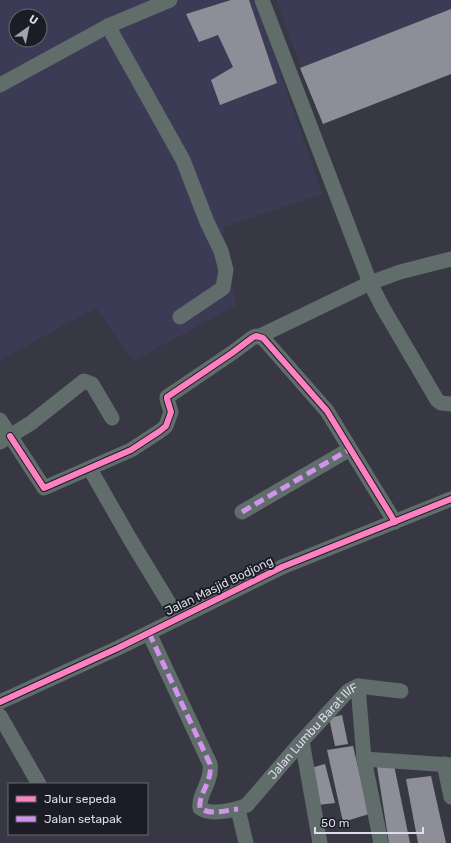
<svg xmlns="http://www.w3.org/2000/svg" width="451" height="843" viewBox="0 0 451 843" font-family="Rubik,sans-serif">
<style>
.built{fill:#3c3b55;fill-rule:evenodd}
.building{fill:#8e8e99}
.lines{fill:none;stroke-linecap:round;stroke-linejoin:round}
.minor{stroke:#606d6a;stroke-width:15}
.quiet{stroke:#d193ec;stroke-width:5;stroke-dasharray:10 5;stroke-linecap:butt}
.cycleway-casing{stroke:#1c1c26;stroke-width:8}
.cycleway{stroke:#ff80c0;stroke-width:6}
.labels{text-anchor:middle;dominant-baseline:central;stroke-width:4;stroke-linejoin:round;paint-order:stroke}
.street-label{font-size:12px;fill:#dcdcea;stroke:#1c1c26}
</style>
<rect width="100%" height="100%" fill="#383844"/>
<!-- built -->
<g class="built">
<path d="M0,0H255L322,194L223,227L236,305L134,361L96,308L0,360ZM16,16H40V40H16Z"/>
<path d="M276,0H451V75L323,124Z"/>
</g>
<!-- building -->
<g class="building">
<path d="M231,0H249L277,83L220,105L211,80L233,67L218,35L199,42L186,14Z"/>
<path d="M451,9V74L323,124L300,68Z"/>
<path d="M342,715L348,744L335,746L329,718Z"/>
<path d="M353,746L369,814L343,822L327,750Z"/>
<path d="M325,764L335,803L318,805L311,768Z"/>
<path d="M394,765L410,843H389L377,767Z"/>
<path d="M431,776L446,843H418L406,779Z"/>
</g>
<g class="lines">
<!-- minor -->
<g class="minor">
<path d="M170,0L108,26L183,160L207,222L221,251L226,270L223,288L180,317"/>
<path d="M262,0L370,283L383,308L437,400L441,403L451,404"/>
<path d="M0,85L108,26"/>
<path d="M258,337L370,283L400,272L451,259"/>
<path d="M0,420L44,488L131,450L160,431L166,426L171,412L167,399V397L232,353L252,338L256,336L263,338L327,411L395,522"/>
<path d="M0,442L31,423L84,381L92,384L112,418"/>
<path d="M90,469L130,539L178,618"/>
<path d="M242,512L350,449"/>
<path id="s1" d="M149,633L210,764C213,781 198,794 200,808C210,816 236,810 247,805L302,741L348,691L358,686L401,691"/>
<path d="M358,686L364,759L381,843"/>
<path d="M0,702L118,648L282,567L451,499"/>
<path d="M0,716L39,784"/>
<path d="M302,741L320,843"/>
<path d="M364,759L451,765"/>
<path d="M444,764L451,797"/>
<path d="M238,809L246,843"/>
</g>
<!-- quiet -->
<g class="quiet">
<path d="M242,512L350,449"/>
<path d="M149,633L210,764C213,781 198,794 200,808C210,816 227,810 238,809"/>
</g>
<defs>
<g id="cycleway">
<path d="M10,436L44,488L131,450L160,431L166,426L171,412L167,399V397L232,353L252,338L256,336L263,338L327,411L395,522"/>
<path d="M0,702L118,648L282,567L451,499"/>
</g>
</defs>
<!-- cycleway casing -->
<use href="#cycleway" class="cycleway-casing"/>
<!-- cycleway -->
<use href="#cycleway" class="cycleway"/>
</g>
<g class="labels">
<!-- street labels -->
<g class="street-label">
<text transform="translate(219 586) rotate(-26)">Jalan Masjid Bodjong</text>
<text stroke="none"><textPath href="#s1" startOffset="338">Jalan Lumbu Barat IIIF</textPath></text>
</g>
</g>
<!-- legend -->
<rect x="8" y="783" width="140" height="52" fill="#1c1c26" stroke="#696974"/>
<rect x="16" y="796" width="20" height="6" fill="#ff80c0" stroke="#696974"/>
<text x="44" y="803" font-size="12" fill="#dcdcea">Jalur sepeda</text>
<rect x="16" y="816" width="20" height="6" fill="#d193ec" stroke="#696974"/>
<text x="44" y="823" font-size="12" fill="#dcdcea">Jalan setapak</text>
<!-- north arrow -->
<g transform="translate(28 28) rotate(33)"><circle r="19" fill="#1c1c26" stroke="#696974"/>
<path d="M0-3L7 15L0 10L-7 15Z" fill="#a3a3b0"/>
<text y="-6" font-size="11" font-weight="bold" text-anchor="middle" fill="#dcdcea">U</text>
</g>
<!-- scale -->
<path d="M315 827v6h108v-6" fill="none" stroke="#dcdcea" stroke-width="2"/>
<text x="321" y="827" font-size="12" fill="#dcdcea" stroke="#1c1c26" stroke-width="3" paint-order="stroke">50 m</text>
</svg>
